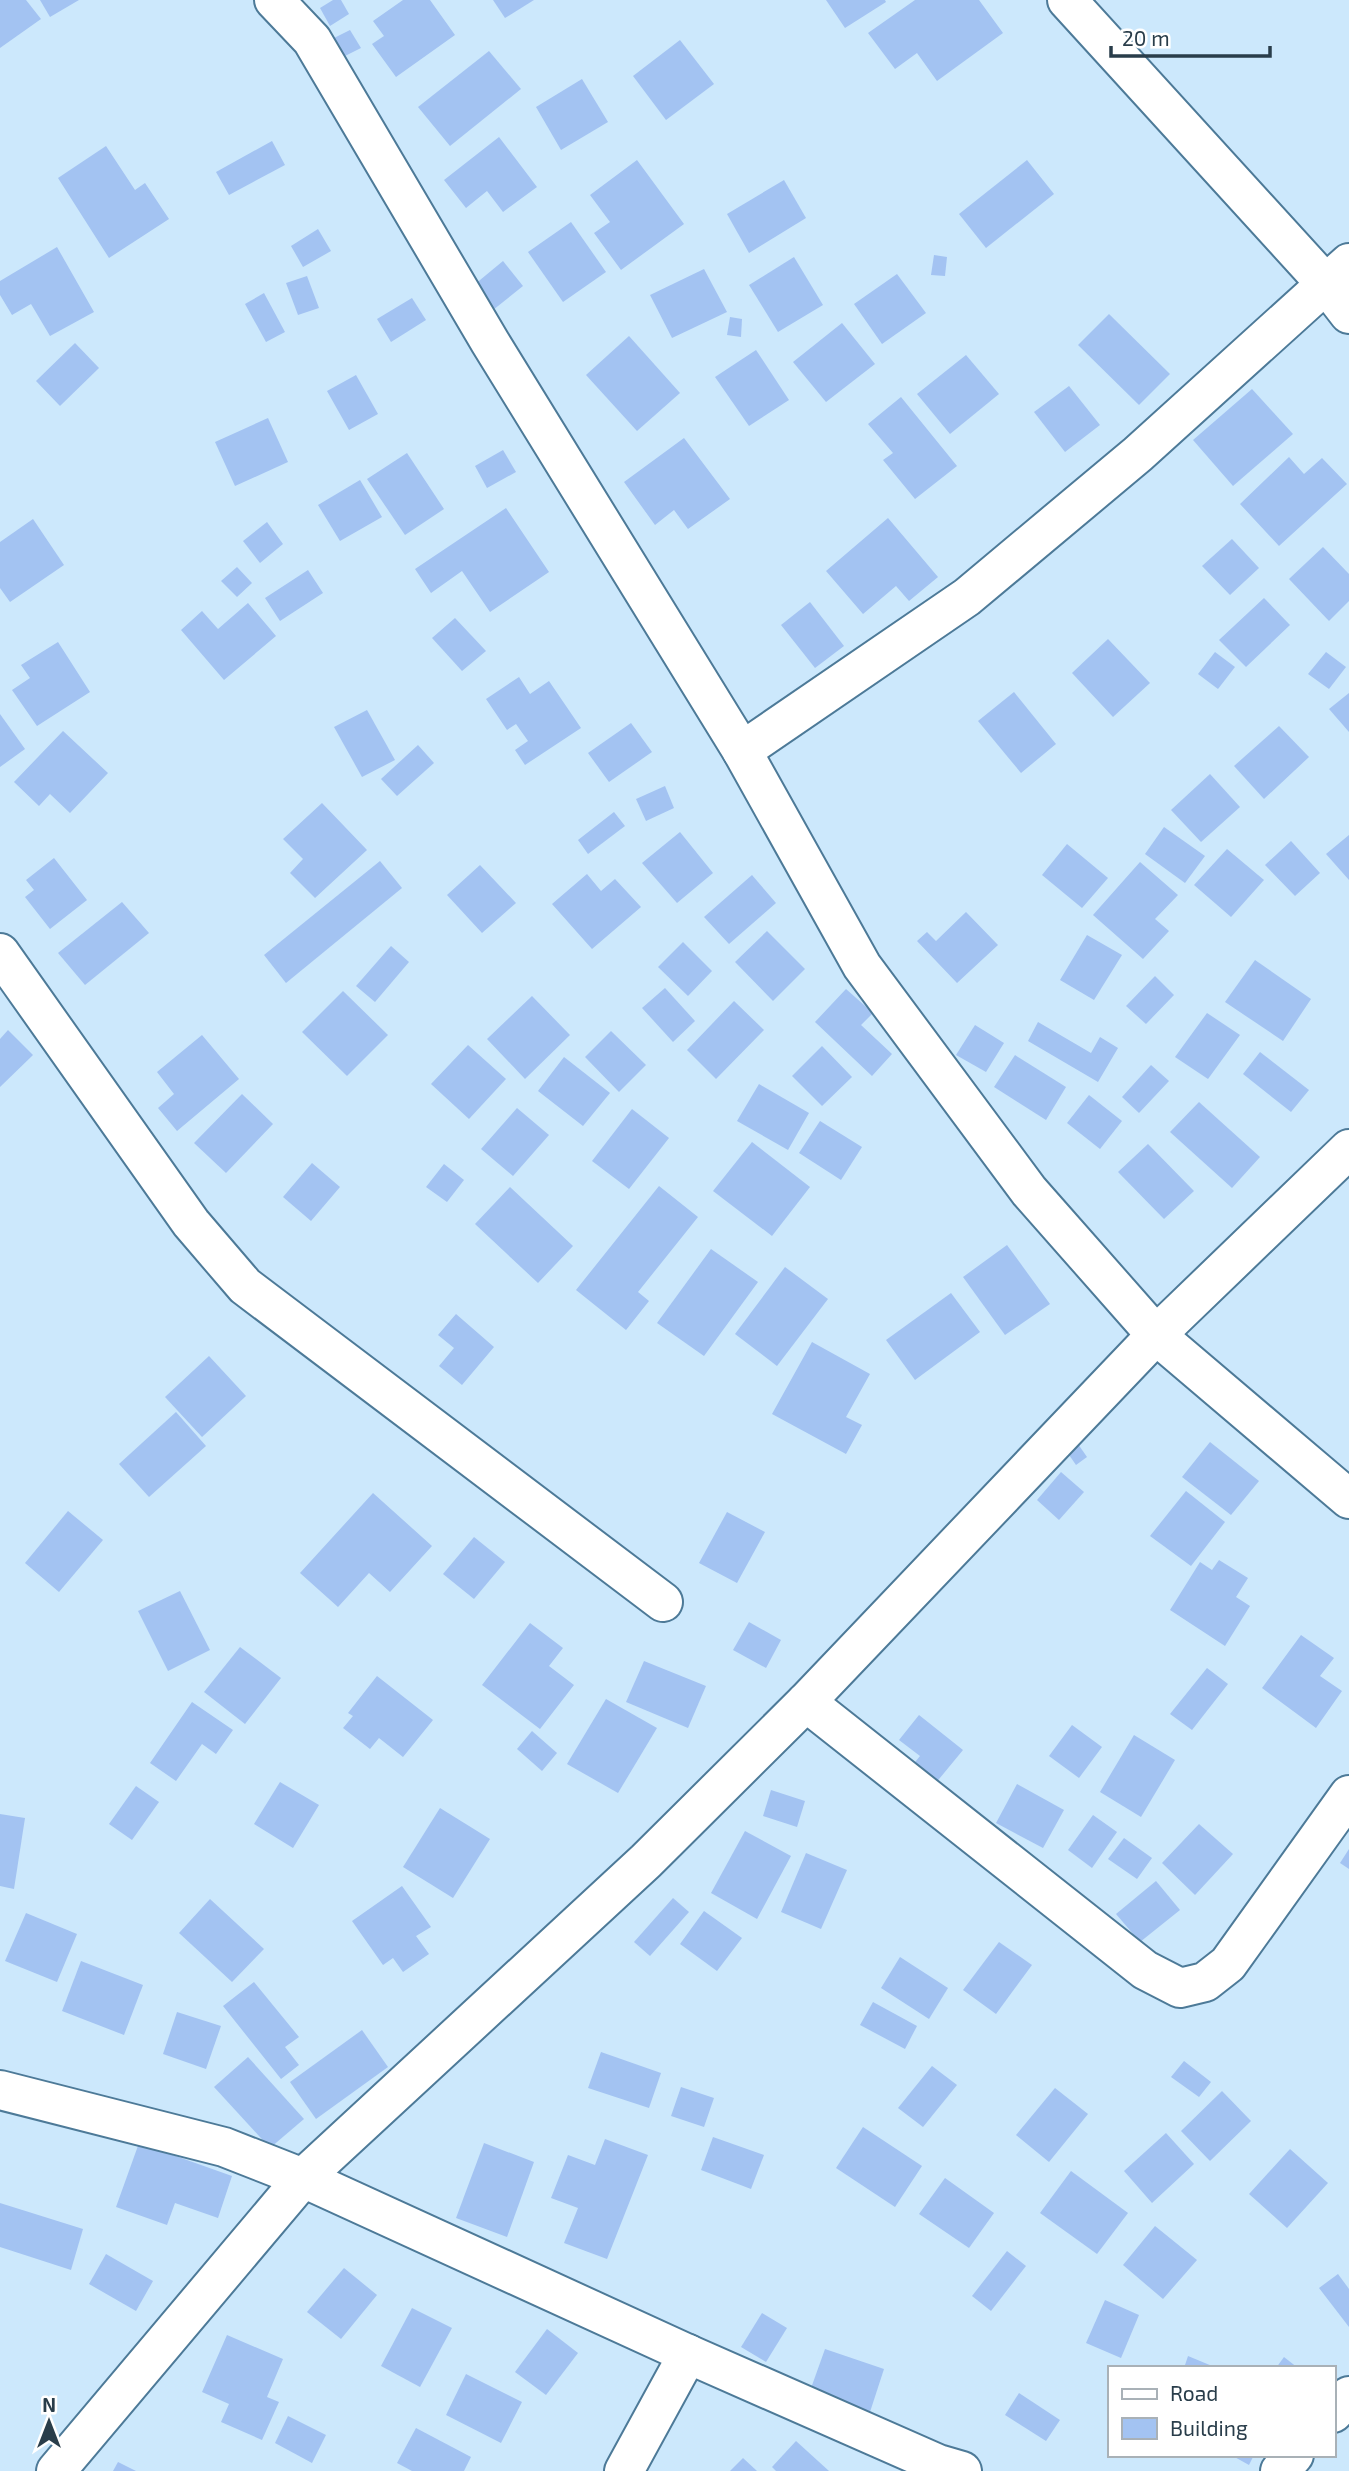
<svg xmlns="http://www.w3.org/2000/svg" width="1349" height="2471" viewBox="0 0 1349 2471" font-family="'Exo 2',sans-serif">
<style>
.building{fill:#a3c3f2}
.lines{fill:none;stroke-linecap:round;stroke-linejoin:round}
.minor-casing{stroke:#4d7a98;stroke-width:42}
.minor{stroke:#fff;stroke-width:38}
</style>
<rect width="100%" height="100%" fill="#cce8fc"/>
<!-- building -->
<g class="building">
<path d="M0,0H26L41,19L0,48Z"/>
<path d="M40,0H79L50,17Z"/>
<path d="M333,0H341L349,14L330,26L320,8Z"/>
<path d="M403,0H430L455,35L396,77L372,44L384,36L373,21Z"/>
<path d="M493,0H534L505,18Z"/>
<path d="M826,0H885L886,2L845,28Z"/>
<path d="M915,0H979L1003,33L937,81L917,53L895,69L868,33Z"/>
<path d="M350,30L361,48L341,58L330,40Z"/>
<path d="M680,40L714,84L666,120L633,76Z"/>
<path d="M489,51L521,89L450,146L418,107Z"/>
<path d="M582,79L608,122L561,150L536,107Z"/>
<path d="M499,137L537,187L503,212L487,191L466,208L444,180Z"/>
<path d="M272,141L285,165L229,195L216,172Z"/>
<path d="M106,146L135,190L145,183L169,219L109,258L58,178Z"/>
<path d="M637,160L684,224L621,270L594,233L610,222L590,195Z"/>
<path d="M1027,160L1054,194L986,248L959,214Z"/>
<path d="M784,180L806,218L749,253L727,214Z"/>
<path d="M571,222L606,272L563,302L528,252Z"/>
<path d="M318,229L331,251L303,267L291,246Z"/>
<path d="M57,247L94,312L50,336L31,304L12,315L0,295V281Z"/>
<path d="M934,255L947,257L945,276L931,275Z"/>
<path d="M794,257L823,305L778,332L749,285Z"/>
<path d="M503,261L523,286L493,310L474,285Z"/>
<path d="M704,269L727,312L672,338L650,295Z"/>
<path d="M897,274L926,313L882,344L854,304Z"/>
<path d="M307,276L319,308L298,315L286,283Z"/>
<path d="M264,293L285,332L266,342L245,304Z"/>
<path d="M412,298L426,320L391,342L377,319Z"/>
<path d="M1109,314L1170,374L1139,405L1078,345Z"/>
<path d="M730,317L742,319L741,337L727,335Z"/>
<path d="M842,323L875,364L826,402L793,362Z"/>
<path d="M629,336L680,393L637,431L586,375Z"/>
<path d="M75,343L99,368L60,406L36,381Z"/>
<path d="M756,350L789,400L749,426L715,377Z"/>
<path d="M966,355L999,394L950,434L917,394Z"/>
<path d="M356,375L378,414L349,430L327,391Z"/>
<path d="M1069,386L1100,425L1065,452L1034,412Z"/>
<path d="M1252,389L1293,434L1233,486L1193,440Z"/>
<path d="M901,397L957,466L915,499L883,460L893,453L868,424Z"/>
<path d="M268,418L288,462L235,486L215,442Z"/>
<path d="M684,438L730,499L688,529L674,510L655,525L624,482Z"/>
<path d="M503,450L516,472L487,488L475,466Z"/>
<path d="M407,453L444,509L405,535L367,479Z"/>
<path d="M1289,457L1304,474L1322,458L1347,484L1279,546L1240,504Z"/>
<path d="M360,480L382,517L340,541L318,505Z"/>
<path d="M506,508L549,572L490,612L462,571L431,593L415,569Z"/>
<path d="M888,518L938,577L909,601L896,586L863,614L826,571Z"/>
<path d="M33,519L64,565L10,602L0,588V542Z"/>
<path d="M267,522L283,544L260,563L243,541Z"/>
<path d="M1232,539L1259,568L1230,595L1202,566Z"/>
<path d="M1323,547L1349,574V601L1329,621L1289,579Z"/>
<path d="M237,567L252,583L237,597L221,581Z"/>
<path d="M308,570L323,593L280,621L265,598Z"/>
<path d="M1264,598L1290,625L1246,667L1219,640Z"/>
<path d="M810,602L844,646L815,668L781,625Z"/>
<path d="M248,603L276,636L224,680L181,630L202,611L218,629Z"/>
<path d="M455,618L486,651L462,671L432,638Z"/>
<path d="M1108,639L1150,683L1113,717L1072,673Z"/>
<path d="M58,642L90,692L37,726L12,690L30,678L21,665Z"/>
<path d="M1215,652L1235,667L1218,689L1198,674Z"/>
<path d="M1326,652L1346,667L1329,689L1308,674Z"/>
<path d="M519,677L530,694L549,681L581,728L525,765L515,750L528,741L516,724L507,730L486,699Z"/>
<path d="M1014,692L1056,744L1021,773L978,721Z"/>
<path d="M1349,693V732L1329,709Z"/>
<path d="M367,710L395,760L362,777L334,727Z"/>
<path d="M0,714L25,749L0,767Z"/>
<path d="M631,723L652,752L609,782L588,753Z"/>
<path d="M1279,726L1309,757L1264,799L1234,766Z"/>
<path d="M63,731L108,773L70,813L50,794L39,806L14,782Z"/>
<path d="M418,745L434,763L397,796L381,779Z"/>
<path d="M1210,774L1240,807L1201,842L1171,810Z"/>
<path d="M665,786L674,808L646,821L636,799Z"/>
<path d="M322,803L367,850L315,898L290,873L303,859L283,839Z"/>
<path d="M614,812L625,826L588,854L578,840Z"/>
<path d="M1164,827L1205,856L1185,883L1145,854Z"/>
<path d="M680,832L713,873L677,903L642,863Z"/>
<path d="M1349,835V880L1326,854Z"/>
<path d="M1291,841L1320,873L1295,896L1265,865Z"/>
<path d="M1067,844L1108,878L1082,908L1042,875Z"/>
<path d="M1227,849L1264,880L1231,917L1194,885Z"/>
<path d="M54,858L87,900L50,929L25,897L34,890L26,880Z"/>
<path d="M380,861L402,888L286,983L264,955Z"/>
<path d="M1140,862L1178,895L1155,919L1169,931L1143,959L1093,915Z"/>
<path d="M480,865L516,903L482,933L447,895Z"/>
<path d="M587,874L601,891L615,879L641,907L592,949L552,904Z"/>
<path d="M752,875L776,903L729,944L704,917Z"/>
<path d="M122,902L149,933L85,985L58,953Z"/>
<path d="M966,912L998,945L957,983L917,941L927,932L936,941Z"/>
<path d="M767,931L805,969L773,1001L735,962Z"/>
<path d="M1087,935L1122,955L1094,1000L1060,980Z"/>
<path d="M683,942L712,971L688,996L658,967Z"/>
<path d="M391,946L409,962L375,1002L356,986Z"/>
<path d="M1255,960L1311,999L1283,1041L1225,1002Z"/>
<path d="M1155,976L1174,995L1146,1024L1126,1006Z"/>
<path d="M665,988L695,1021L673,1042L642,1008Z"/>
<path d="M846,989L873,1013L861,1025L892,1054L872,1076L815,1022Z"/>
<path d="M343,991L388,1035L347,1076L302,1032Z"/>
<path d="M532,996L570,1035L525,1079L487,1039Z"/>
<path d="M734,1001L764,1030L716,1079L687,1050Z"/>
<path d="M1207,1013L1240,1035L1208,1079L1175,1057Z"/>
<path d="M1038,1022L1091,1053L1100,1037L1118,1048L1098,1082L1028,1041Z"/>
<path d="M975,1025L1004,1043L986,1072L956,1055Z"/>
<path d="M8,1030L33,1055L0,1087V1039Z"/>
<path d="M611,1031L646,1065L619,1092L585,1057Z"/>
<path d="M202,1035L239,1079L177,1131L158,1108L174,1094L157,1072Z"/>
<path d="M468,1045L506,1079L469,1119L431,1084Z"/>
<path d="M822,1046L852,1077L822,1106L792,1076Z"/>
<path d="M1260,1052L1309,1090L1291,1112L1243,1074Z"/>
<path d="M1015,1055L1066,1087L1046,1120L994,1087Z"/>
<path d="M564,1057L610,1093L583,1126L538,1091Z"/>
<path d="M1151,1065L1169,1081L1139,1113L1122,1097Z"/>
<path d="M759,1084L809,1113L788,1150L737,1121Z"/>
<path d="M242,1094L273,1124L226,1173L194,1143Z"/>
<path d="M1089,1095L1122,1121L1100,1149L1067,1123Z"/>
<path d="M1199,1102L1260,1157L1232,1188L1170,1132Z"/>
<path d="M517,1108L549,1135L513,1176L481,1149Z"/>
<path d="M632,1109L669,1138L629,1189L592,1161Z"/>
<path d="M820,1121L862,1147L841,1180L799,1153Z"/>
<path d="M752,1142L810,1187L772,1236L713,1191Z"/>
<path d="M1148,1144L1194,1191L1164,1219L1118,1172Z"/>
<path d="M312,1163L340,1187L311,1221L283,1197Z"/>
<path d="M444,1164L464,1180L447,1202L426,1187Z"/>
<path d="M659,1186L698,1217L638,1292L649,1301L626,1330L576,1290Z"/>
<path d="M510,1187L573,1246L538,1283L475,1224Z"/>
<path d="M1007,1245L1050,1304L1005,1335L963,1277Z"/>
<path d="M711,1249L758,1282L704,1356L657,1323Z"/>
<path d="M785,1267L828,1299L777,1366L735,1334Z"/>
<path d="M951,1293L980,1332L915,1380L886,1340Z"/>
<path d="M456,1314L494,1347L462,1385L439,1366L454,1348L438,1335Z"/>
<path d="M812,1342L870,1374L846,1417L862,1425L846,1454L772,1414Z"/>
<path d="M209,1356L246,1396L202,1437L165,1397Z"/>
<path d="M176,1412L206,1446L149,1497L119,1464Z"/>
<path d="M1210,1442L1259,1481L1231,1515L1182,1477Z"/>
<path d="M1078,1444L1087,1457L1076,1465L1067,1452Z"/>
<path d="M1061,1472L1084,1492L1059,1520L1037,1500Z"/>
<path d="M1186,1491L1225,1522L1191,1566L1150,1536Z"/>
<path d="M373,1493L432,1546L390,1592L369,1573L338,1607L300,1573Z"/>
<path d="M68,1511L103,1540L59,1592L25,1563Z"/>
<path d="M727,1512L765,1532L737,1583L699,1563Z"/>
<path d="M474,1537L505,1562L474,1599L443,1574Z"/>
<path d="M1219,1560L1248,1578L1236,1597L1250,1606L1225,1646L1170,1610L1200,1562L1212,1570Z"/>
<path d="M180,1591L210,1650L168,1671L138,1611Z"/>
<path d="M749,1622L781,1640L766,1668L733,1650Z"/>
<path d="M530,1623L563,1648L549,1666L574,1685L540,1729L482,1685Z"/>
<path d="M1301,1635L1334,1658L1320,1676L1342,1691L1316,1728L1262,1688Z"/>
<path d="M240,1647L281,1678L245,1724L204,1692Z"/>
<path d="M644,1661L706,1686L688,1728L626,1702Z"/>
<path d="M1207,1668L1228,1684L1192,1730L1170,1714Z"/>
<path d="M377,1676L433,1720L403,1757L379,1738L370,1749L343,1728L353,1716L348,1713Z"/>
<path d="M606,1699L657,1728L618,1793L567,1764Z"/>
<path d="M192,1702L233,1730L216,1754L202,1744L176,1781L150,1763Z"/>
<path d="M919,1715L963,1750L930,1790L907,1772L920,1756L899,1740Z"/>
<path d="M1072,1725L1102,1747L1079,1778L1049,1756Z"/>
<path d="M532,1731L557,1753L542,1771L517,1749Z"/>
<path d="M1134,1735L1175,1760L1141,1817L1100,1792Z"/>
<path d="M280,1782L319,1805L293,1848L254,1824Z"/>
<path d="M1017,1784L1064,1810L1043,1848L996,1823Z"/>
<path d="M136,1786L159,1802L132,1840L109,1824Z"/>
<path d="M771,1790L805,1801L797,1827L763,1816Z"/>
<path d="M440,1808L490,1839L453,1898L403,1867Z"/>
<path d="M0,1814L25,1818L14,1889L0,1886Z"/>
<path d="M1093,1815L1117,1832L1092,1868L1068,1850Z"/>
<path d="M1199,1824L1233,1854L1195,1895L1162,1863Z"/>
<path d="M745,1831L791,1856L757,1919L711,1893Z"/>
<path d="M1124,1838L1152,1858L1137,1879L1108,1859Z"/>
<path d="M1349,1849V1869L1340,1863Z"/>
<path d="M806,1853L847,1870L821,1929L781,1912Z"/>
<path d="M1156,1881L1180,1910L1140,1942L1116,1914Z"/>
<path d="M402,1886L431,1927L416,1936L429,1954L403,1972L393,1958L383,1965L352,1921Z"/>
<path d="M673,1898L689,1912L650,1956L634,1942Z"/>
<path d="M210,1899L264,1949L232,1982L179,1933Z"/>
<path d="M704,1911L742,1938L717,1971L680,1944Z"/>
<path d="M26,1913L77,1934L57,1982L5,1961Z"/>
<path d="M999,1942L1032,1965L996,2014L963,1990Z"/>
<path d="M900,1957L948,1988L929,2019L881,1988Z"/>
<path d="M81,1961L143,1985L124,2035L62,2011Z"/>
<path d="M254,1982L299,2037L285,2047L299,2065L281,2079L223,2006Z"/>
<path d="M873,2002L917,2026L905,2049L860,2025Z"/>
<path d="M177,2012L221,2026L206,2069L163,2054Z"/>
<path d="M362,2030L388,2067L316,2119L290,2082Z"/>
<path d="M601,2052L661,2073L649,2108L588,2088Z"/>
<path d="M248,2057L304,2119L270,2148L214,2087Z"/>
<path d="M1184,2061L1211,2082L1199,2097L1171,2077Z"/>
<path d="M932,2066L957,2085L923,2127L898,2108Z"/>
<path d="M681,2087L714,2098L704,2127L671,2116Z"/>
<path d="M1055,2088L1088,2114L1049,2162L1016,2135Z"/>
<path d="M1222,2091L1251,2121L1210,2161L1181,2131Z"/>
<path d="M863,2127L922,2166L895,2207L836,2168Z"/>
<path d="M1166,2133L1194,2164L1152,2203L1124,2171Z"/>
<path d="M713,2137L764,2155L751,2189L701,2170Z"/>
<path d="M605,2139L648,2155L607,2259L564,2243L578,2208L551,2198L568,2155L595,2165Z"/>
<path d="M139,2143L232,2176L218,2218L175,2203L167,2225L116,2207Z"/>
<path d="M484,2143L534,2162L507,2237L456,2218Z"/>
<path d="M1290,2149L1328,2183L1287,2228L1249,2194Z"/>
<path d="M1071,2171L1128,2213L1097,2254L1040,2213Z"/>
<path d="M945,2178L994,2213L969,2248L919,2214Z"/>
<path d="M0,2203L83,2229L71,2270L0,2247Z"/>
<path d="M1155,2226L1197,2260L1163,2299L1123,2265Z"/>
<path d="M1007,2251L1026,2266L991,2311L972,2296Z"/>
<path d="M106,2254L153,2281L136,2311L89,2284Z"/>
<path d="M344,2268L377,2295L341,2339L307,2312Z"/>
<path d="M1338,2274L1349,2289V2327L1319,2288Z"/>
<path d="M1105,2300L1139,2315L1121,2358L1086,2343Z"/>
<path d="M412,2308L452,2328L420,2387L381,2366Z"/>
<path d="M762,2313L787,2328L766,2362L741,2347Z"/>
<path d="M547,2329L578,2353L546,2395L515,2372Z"/>
<path d="M227,2335L283,2359L267,2397L279,2402L262,2440L221,2422L229,2404L202,2392Z"/>
<path d="M825,2349L884,2369L870,2412L810,2391Z"/>
<path d="M1188,2356L1217,2368H1184Z"/>
<path d="M1284,2357L1298,2368H1276Z"/>
<path d="M466,2374L522,2402L501,2443L446,2415Z"/>
<path d="M1019,2393L1060,2420L1046,2441L1005,2415Z"/>
<path d="M288,2416L326,2435L312,2463L275,2443Z"/>
<path d="M416,2428L471,2457L464,2471H412L397,2463Z"/>
<path d="M796,2441L829,2471H776L772,2467Z"/>
<path d="M1231,2455H1254L1249,2465Z"/>
<path d="M743,2458L757,2471H730Z"/>
<path d="M118,2462L136,2471H113Z"/>
</g>
<g class="lines">
<defs>
<g id="minor">
<path d="M274,0L312,40L490,342L742,751L862,966L1029,1191L1156,1335L1349,1499"/>
<path d="M1067,0L1325,283L1349,314"/>
<path d="M742,751L967,597L1138,454L1349,263"/>
<path d="M0,953L191,1223L245,1286L663,1602"/>
<path d="M806,1702L1145,1970L1180,1988L1205,1982L1228,1964L1349,1795"/>
<path d="M0,2090L224,2147L303,2178L688,2354L938,2464L962,2471"/>
<path d="M1333,2413L1349,2396"/>
<path d="M56,2471L303,2178L646,1861L806,1702L1156,1335L1349,1149"/>
<path d="M624,2471L688,2354"/>
<path d="M1280,2471L1294,2455"/>
</g>
</defs>
<!-- minor casing -->
<use href="#minor" class="minor-casing"/>
<!-- minor -->
<use href="#minor" class="minor"/>
</g>
<!-- legend -->
<rect x="1108" y="2366" width="228" height="91" fill="#ffffff" stroke="#a9b1b7" stroke-width="2"/>
<rect x="1122" y="2389" width="35" height="10" fill="#ffffff" stroke="#a9b1b7" stroke-width="2"/>
<text x="1170" y="2401" font-size="21" fill="#293d4a">Road</text>
<rect x="1122" y="2418" width="35" height="21" fill="#a3c3f2" stroke="#a9b1b7" stroke-width="2"/>
<text x="1170" y="2436" font-size="21" fill="#293d4a">Building</text>
<!-- north arrow -->
<g transform="translate(49 2422)" stroke="#ffffff" stroke-width="5" paint-order="stroke">
<path d="M0-5L12 26L0 18L-12 26Z" fill="#293d4a"/>
<text y="-10" font-size="19" font-weight="bold" text-anchor="middle" fill="#293d4a">N</text>
</g>
<!-- scale -->
<path d="M1111 46v10h159v-10" fill="none" stroke="#293d4a" stroke-width="3.5"/>
<text x="1122" y="46" font-size="21" fill="#293d4a" stroke="#ffffff" stroke-width="5" paint-order="stroke">20 m</text>
</svg>
